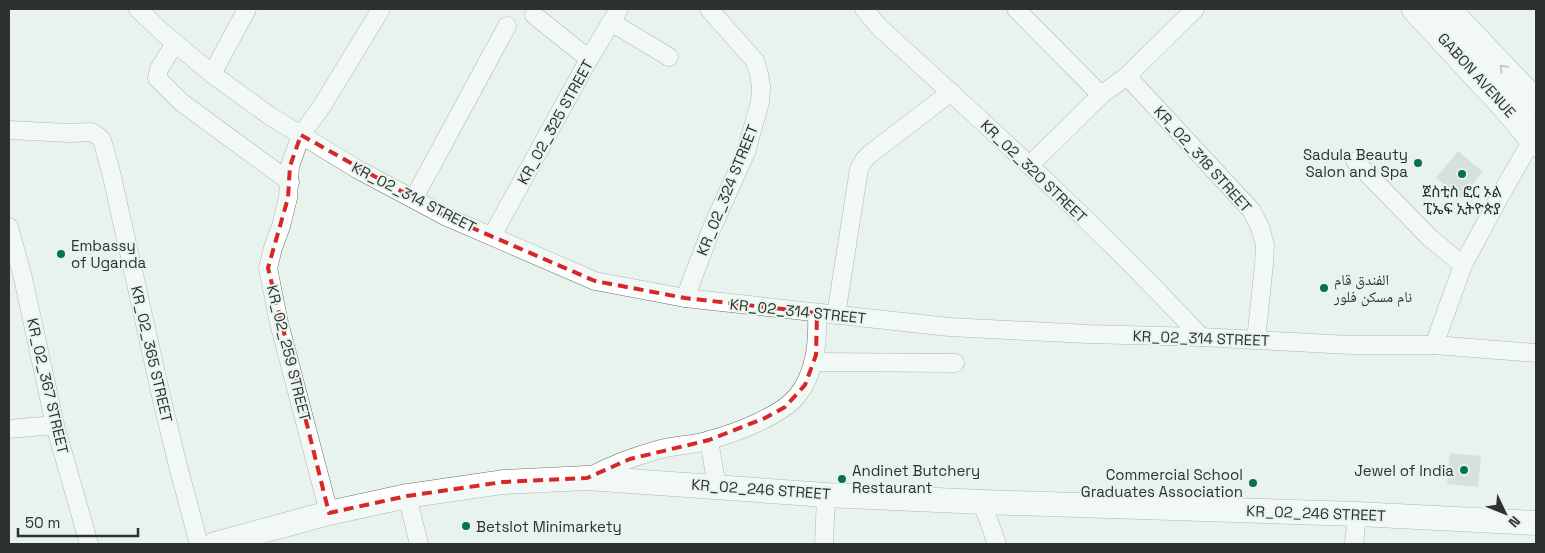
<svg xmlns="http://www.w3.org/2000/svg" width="1545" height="553" viewBox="0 0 1545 553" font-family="'Space Grotesk','Noto Naskh Arabic','Noto Sans Ethiopic',sans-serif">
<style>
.building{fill:#c2ccc6}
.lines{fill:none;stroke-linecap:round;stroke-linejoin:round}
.street-casing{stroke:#68716c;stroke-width:19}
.secondary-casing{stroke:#68716c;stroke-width:25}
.primary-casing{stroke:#68716c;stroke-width:29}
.street{stroke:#fff;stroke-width:18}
.secondary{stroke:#fff;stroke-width:24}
.primary{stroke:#fff;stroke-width:28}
.oneway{stroke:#969897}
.marked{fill:none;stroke:#d62828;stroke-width:4;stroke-dasharray:10 6;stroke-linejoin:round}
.poi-dot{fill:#07734c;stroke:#e8f3ed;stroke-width:2}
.labels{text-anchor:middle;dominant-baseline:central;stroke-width:4;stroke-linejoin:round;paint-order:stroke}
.street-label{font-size:15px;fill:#2d312f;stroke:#e8f3ed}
.poi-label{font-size:15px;fill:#2d312f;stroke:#e8f3ed;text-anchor:start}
</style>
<rect width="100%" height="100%" fill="#e8f3ed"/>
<!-- building -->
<g class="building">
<path d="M1458,151L1483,172L1461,198L1436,178Z"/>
<path d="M1450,453L1481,456L1478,487L1447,484Z"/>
</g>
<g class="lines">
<defs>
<g id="street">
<path d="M138,9L162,32L212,74L270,116L357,169L447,217L595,281L685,298L949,327L1088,334L1201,337L1350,345H1434L1536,353"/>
<path d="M864,9L879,27C989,127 1100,228 1201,337"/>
<path d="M1016,9L1101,95"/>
<path d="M534,15L589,59"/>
<path d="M611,22L669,57"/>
<path d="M175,43L159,69L157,78L181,102L290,182"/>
<path d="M212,74L247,9"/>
<path d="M1127,76L1251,210L1260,227L1265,245L1264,264L1256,340"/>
<path d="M9,130L69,133L91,132L98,136L102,140L111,172L162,400L178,466L199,544"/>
<path d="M1355,161L1430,238L1463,265L1500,196L1533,138"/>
<path d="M1030,165L1101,95L1127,76L1195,9"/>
<path d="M414,198L507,26"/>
<path d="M9,227L23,278L55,425L89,544"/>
<path d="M492,236L589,59L619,9"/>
<path d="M685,298L711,230L746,152L760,102L761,87L759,74L755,61L709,9"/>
<path d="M836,315L859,169L864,160L870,154L951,92"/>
<path d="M1434,345L1463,265"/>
<path d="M814,362L955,363"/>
<path d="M9,429L55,425"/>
<path d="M709,440L717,487"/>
<path d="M587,478C611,465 635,456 661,449C677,445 694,445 710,440C735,433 781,416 797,396C816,372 818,342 817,313"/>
<path d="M407,496L419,544"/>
<path d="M982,502L997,544"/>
<path d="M329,513L279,323L268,268L273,248L281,226L288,198L290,166L301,135L322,106L381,9"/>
<path d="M824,544L826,495"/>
<path d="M1354,544L1357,514"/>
</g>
<path id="secondary" d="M215,544L329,513L407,496L503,482L587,478L826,495L982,502L1357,514L1536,523"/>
<g id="primary">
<path d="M1416,9L1505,105L1536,142"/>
<path d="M1446,9L1536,104"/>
</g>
</defs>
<!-- street casing -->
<use href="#street" class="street-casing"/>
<!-- secondary casing -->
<use href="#secondary" class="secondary-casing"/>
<!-- primary casing -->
<use href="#primary" class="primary-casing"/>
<!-- street -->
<use href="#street" class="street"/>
<!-- secondary -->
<use href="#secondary" class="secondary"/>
<!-- primary -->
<use href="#primary" class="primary"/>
</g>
<!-- one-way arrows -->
<defs><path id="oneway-chevron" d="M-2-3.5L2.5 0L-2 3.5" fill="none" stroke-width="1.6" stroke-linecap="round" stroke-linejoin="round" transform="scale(1.25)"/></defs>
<use class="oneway" href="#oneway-chevron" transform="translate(1503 68) rotate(-134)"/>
<!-- marked area -->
<path d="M0 0H1545V553H0ZM301,135L447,217L595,281L685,298L817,313L816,355L805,385L785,407L765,418L709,440L630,459L587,478L503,482L407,496L329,513L268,268L288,198L290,166Z" fill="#e8f3ed" fill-opacity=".55" fill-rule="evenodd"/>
<path class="marked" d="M301,135L447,217L595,281L685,298L817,313L816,355L805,385L785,407L765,418L709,440L630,459L587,478L503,482L407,496L329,513L268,268L288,198L290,166Z"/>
<!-- markers -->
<g class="poi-dot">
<circle cx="1418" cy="163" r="5"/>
<circle cx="1462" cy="174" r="5"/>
<circle cx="61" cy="254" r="5"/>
<circle cx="1324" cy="288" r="5"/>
<circle cx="1464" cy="470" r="5"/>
<circle cx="842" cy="479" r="5"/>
<circle cx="1253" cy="483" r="5"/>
<circle cx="466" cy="526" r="5"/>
</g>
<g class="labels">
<!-- street labels -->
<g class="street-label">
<text transform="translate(1477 75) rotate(48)">GABON AVENUE</text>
<text transform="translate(555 122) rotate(-61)">KR_02_325 STREET</text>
<text transform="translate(1203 159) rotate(48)">KR_02_318 STREET</text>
<text transform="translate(1034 171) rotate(44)">KR_02_320 STREET</text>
<text transform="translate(727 190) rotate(-68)">KR_02_324 STREET</text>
<text transform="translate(414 197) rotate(27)">KR_02_314 STREET</text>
<text transform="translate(798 311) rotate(6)">KR_02_314 STREET</text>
<text transform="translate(1201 338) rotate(2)">KR_02_314 STREET</text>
<text transform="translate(289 353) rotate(76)">KR_02_259 STREET</text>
<text transform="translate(152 354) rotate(77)">KR_02_365 STREET</text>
<text transform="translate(48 386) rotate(77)">KR_02_367 STREET</text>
<text transform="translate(761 489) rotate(4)">KR_02_246 STREET</text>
<text transform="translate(1316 513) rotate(2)">KR_02_246 STREET</text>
</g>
<!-- poi labels -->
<g class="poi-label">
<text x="1408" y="154" text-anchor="end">Sadula Beauty<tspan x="1408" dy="17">Salon and Spa</tspan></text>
<text x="1462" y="191" text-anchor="middle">ጀስቲስ ፎር ኦል<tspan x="1462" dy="17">ፒኤፍ ኢትዮጵያ</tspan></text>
<text x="71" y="245">Embassy<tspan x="71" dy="17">of Uganda</tspan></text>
<text x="1334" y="279">الفندق قام<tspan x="1334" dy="17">نام مسكن فلور</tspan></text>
<text x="852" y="470">Andinet Butchery<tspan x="852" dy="17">Restaurant</tspan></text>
<text x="1454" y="470" text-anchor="end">Jewel of India</text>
<text x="1243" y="474" text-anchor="end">Commercial School<tspan x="1243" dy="17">Graduates Association</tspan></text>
<text x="476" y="526">Betslot Minimarkety</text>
</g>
</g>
<!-- border -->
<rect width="1545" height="553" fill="none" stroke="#2d312f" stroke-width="20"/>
<!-- north arrow -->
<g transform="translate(1505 513) rotate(133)" stroke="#e8f3ed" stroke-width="4" paint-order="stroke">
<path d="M0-4L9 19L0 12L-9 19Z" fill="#2d312f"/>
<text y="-8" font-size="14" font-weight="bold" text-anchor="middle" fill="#2d312f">N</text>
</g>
<!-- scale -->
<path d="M18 528v8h120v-8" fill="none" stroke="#2d312f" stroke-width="2.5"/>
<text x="25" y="528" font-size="15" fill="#2d312f" stroke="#e8f3ed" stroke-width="4" paint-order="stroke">50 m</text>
</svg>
